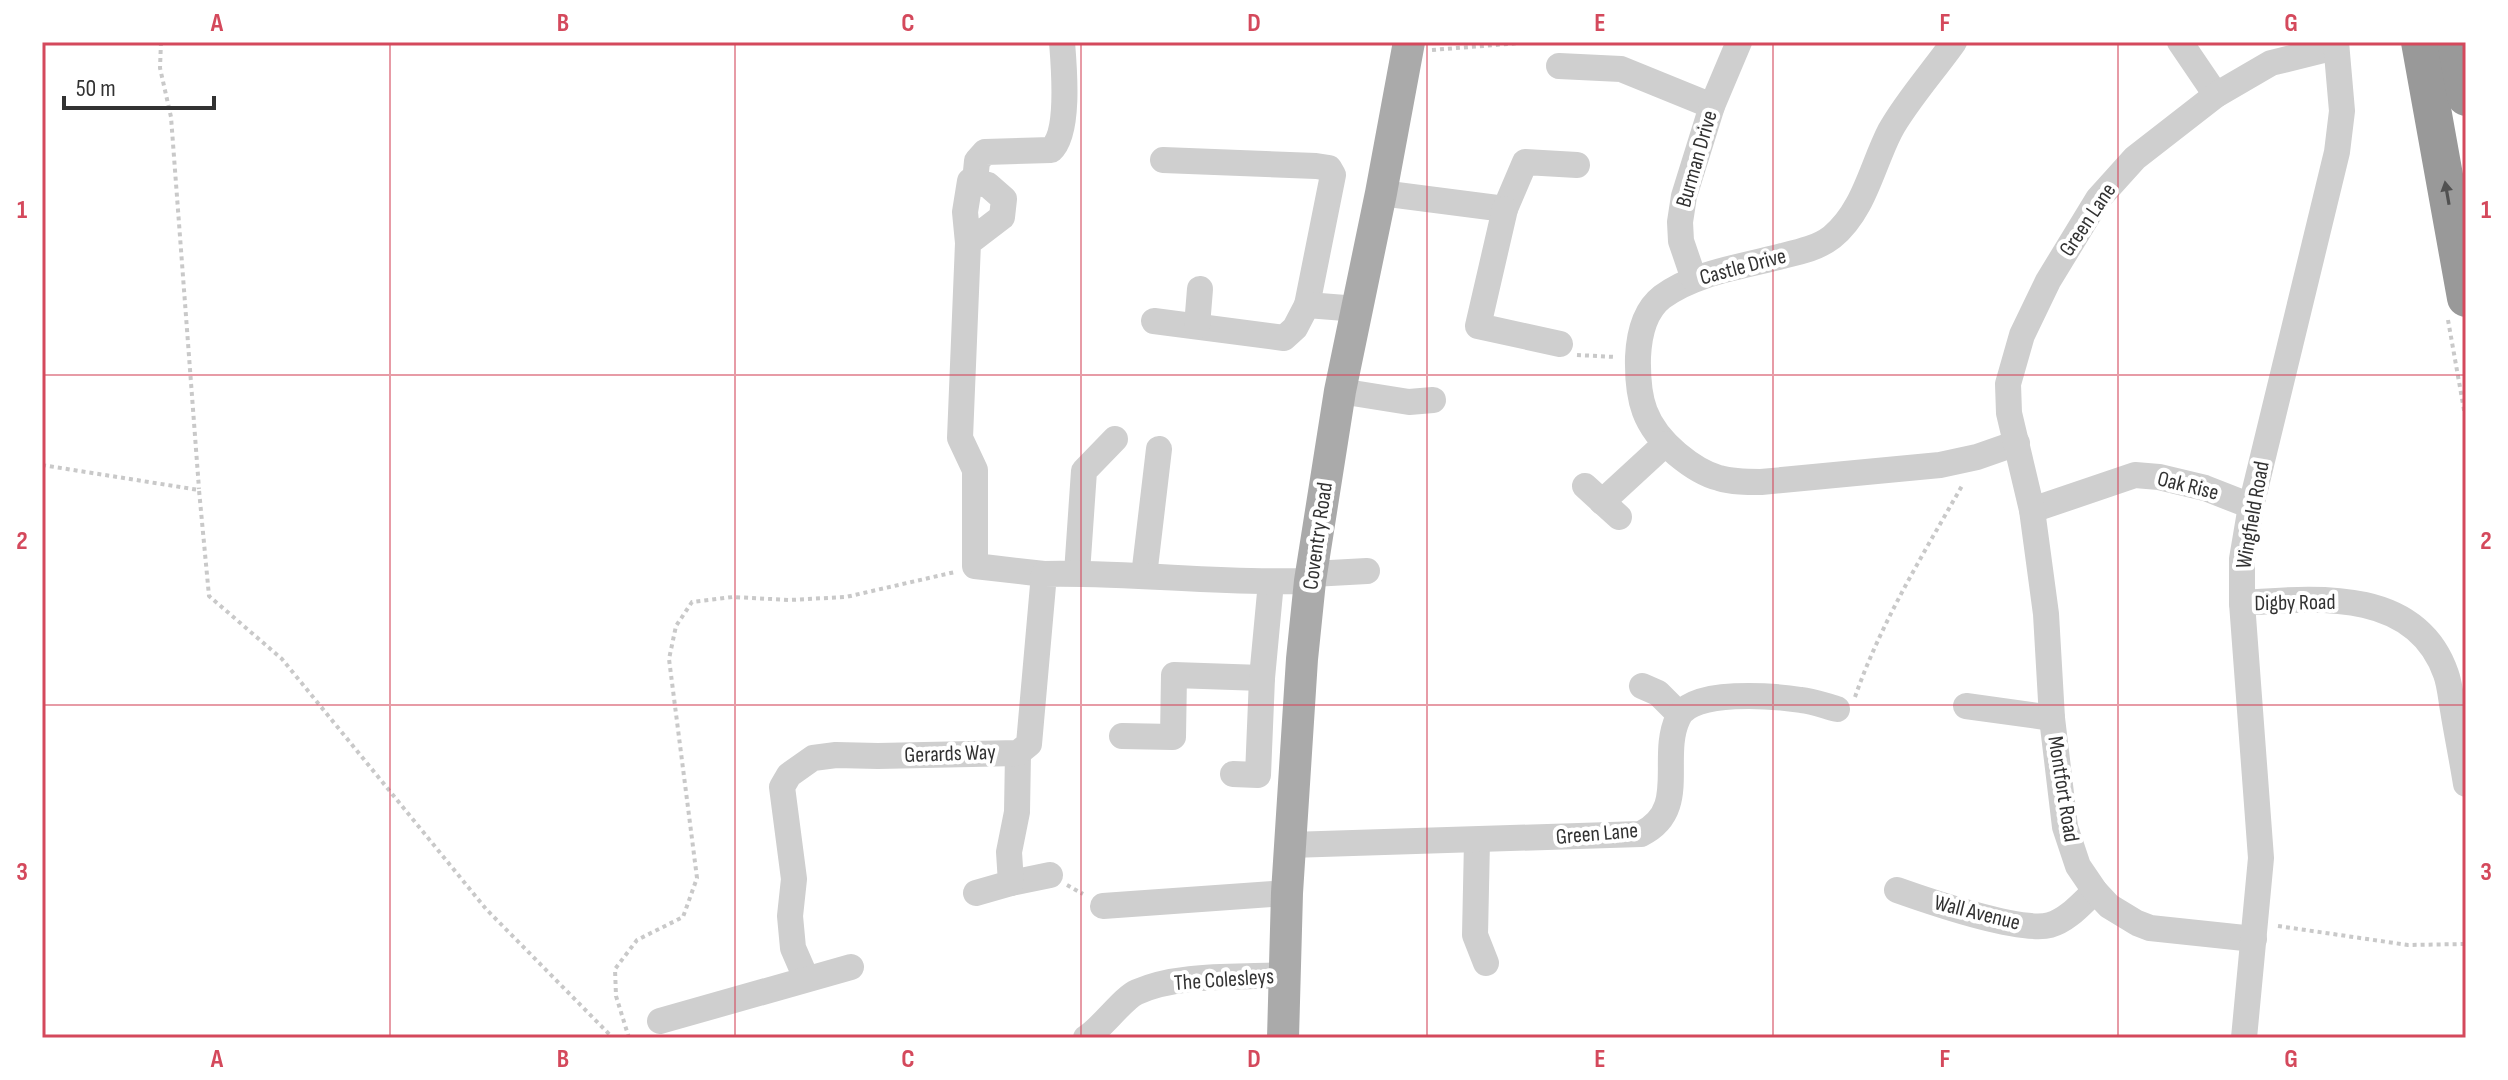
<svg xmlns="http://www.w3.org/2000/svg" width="2508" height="1080" viewBox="0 0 2508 1080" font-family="'Sofia Sans Condensed',sans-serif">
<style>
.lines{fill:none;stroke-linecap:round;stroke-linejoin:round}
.path{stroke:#c9c9c9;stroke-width:4;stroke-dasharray:4 4;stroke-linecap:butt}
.minor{stroke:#cfcfcf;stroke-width:26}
.major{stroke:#aaa;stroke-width:32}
.highway{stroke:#999;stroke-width:38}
.oneway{fill:#515151}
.grid{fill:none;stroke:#d4495c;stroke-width:2;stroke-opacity:0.55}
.labels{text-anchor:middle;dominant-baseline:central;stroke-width:8;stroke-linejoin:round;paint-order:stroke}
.street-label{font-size:22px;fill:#323232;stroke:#fff}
.neatline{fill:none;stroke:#d4495c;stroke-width:3}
.grid-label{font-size:26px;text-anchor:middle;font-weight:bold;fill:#d4495c}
</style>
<rect width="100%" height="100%" fill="#fff"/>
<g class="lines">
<!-- path -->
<g class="path">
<path d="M161,42L160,68L171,117L199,489"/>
<path d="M1432,50L1533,42"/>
<path d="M2448,320L2466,421"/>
<path d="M1577,355L1616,357"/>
<path d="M42,465L199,490L209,596L282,659L486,909L613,1038"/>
<path d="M1855,697C1881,622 1924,553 1963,484"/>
<path d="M1067,885L1083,894"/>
<path d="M2278,926L2408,945L2466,944"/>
<path d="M629,1038L616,996L615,969L637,940L683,917L697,878L669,659L676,626L692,602L733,597L789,600L846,597L955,572"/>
</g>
<!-- minor -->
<g class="minor">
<path d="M1954,42C1935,69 1905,103 1890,131C1872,166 1864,211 1832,237C1818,248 1799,252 1782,256C1742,267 1696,272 1662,297C1644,311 1639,336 1638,357C1637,400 1644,426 1677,454C1689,464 1703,474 1719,478C1732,482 1747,482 1761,482L1940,465L1977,457L2017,443"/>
<path d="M2180,42L2216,95"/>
<path d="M1559,66L1621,69L1712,106"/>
<path d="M1163,160L1316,166L1329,168L1333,175L1307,305"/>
<path d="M975,182L977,161L985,152L1051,150C1070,133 1064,67 1062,42"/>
<path d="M1381,193L1505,209L1525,162L1577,165"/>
<path d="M1505,209L1478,326L1560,344"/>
<path d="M968,243L965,212L970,181L988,185L1004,199L1002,217L968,243L960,438L975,470V566L1044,574"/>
<path d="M1694,279L1681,241L1680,222L1684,196L1712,106L1739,42"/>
<path d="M1154,321L1284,338L1295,328L1307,305L1358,309"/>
<path d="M1197,326L1200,289"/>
<path d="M1340,391L1409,402L1433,400"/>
<path d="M1585,486L1619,517"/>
<path d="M1602,502L1665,444"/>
<path d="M2032,510L2135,475L2159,477L2205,488L2251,506"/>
<path d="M1077,573L1084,471L1115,439"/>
<path d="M1312,574L1367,571"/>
<path d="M1144,576L1159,449"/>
<path d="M2242,603C2315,598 2416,587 2446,674C2450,685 2451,699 2453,710C2457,735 2462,759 2466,784"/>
<path d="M1642,686L1658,693L1679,714"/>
<path d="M1966,706L2052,718"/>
<path d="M1122,736L1173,737L1174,675L1262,678"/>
<path d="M1233,774L1258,775L1262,678L1271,582"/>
<path d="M1477,841L1475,935L1486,963"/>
<path d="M1290,845L1641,834C1690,810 1659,758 1678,718C1691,688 1775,696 1801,700C1813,701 1825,706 1837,709"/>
<path d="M1011,883L1050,875"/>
<path d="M1897,890C1928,901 2021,933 2050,925C2068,920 2082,903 2095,891"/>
<path d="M976,893L1011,883L1009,852L1017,812L1018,753"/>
<path d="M1103,906L1287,893"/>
<path d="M2254,939L2150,928L2137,923L2109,906L2095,891L2078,866L2065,827L2052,718L2046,614L2032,510L2009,413L2008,384L2022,335L2048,281L2098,199L2135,158L2216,95L2271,63L2336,47"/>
<path d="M806,978L793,948L790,916L794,879L782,787L789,775L813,758L836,755L878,756L1018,753L1029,744L1044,574C1133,572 1221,584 1310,581"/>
<path d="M660,1021L851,967"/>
<path d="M1086,1038C1103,1027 1123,998 1137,992C1179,973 1239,978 1284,975"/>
<path d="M2244,1038L2261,858L2242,603V559L2251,506L2337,152L2342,111L2336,42"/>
</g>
<!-- major -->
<path class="major" d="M1283,1038L1287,893L1302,659L1310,581L1340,391L1381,193L1409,42"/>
<!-- highway -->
<g class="highway">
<path d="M2420,42L2466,298"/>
<path d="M2456,42L2466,97"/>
</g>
</g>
<!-- one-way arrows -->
<defs><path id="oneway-solid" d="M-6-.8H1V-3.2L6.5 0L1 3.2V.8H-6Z" transform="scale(2)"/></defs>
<use class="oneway" href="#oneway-solid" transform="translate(2447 193) rotate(-100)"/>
<!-- grid -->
<path class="grid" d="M390,42V1038M735,42V1038M1081,42V1038M1427,42V1038M1773,42V1038M2118,42V1038M42,375H2466M42,705H2466"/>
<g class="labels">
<!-- street labels -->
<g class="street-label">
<text transform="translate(1697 159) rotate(-74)">Burman Drive</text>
<text transform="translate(2088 220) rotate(-56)">Green Lane</text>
<text transform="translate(1743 267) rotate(-15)">Castle Drive</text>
<text transform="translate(2188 486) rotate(14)">Oak Rise</text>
<text transform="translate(2253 515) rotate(-80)">Wingfield Road</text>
<text transform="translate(1318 536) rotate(-82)">Coventry Road</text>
<text transform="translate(2295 603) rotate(-1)">Digby Road</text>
<text transform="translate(950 754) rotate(-2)">Gerards Way</text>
<text transform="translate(2063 789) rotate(81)">Montfort Road</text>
<text transform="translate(1597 834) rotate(-5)">Green Lane</text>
<text transform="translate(1977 913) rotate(14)">Wall Avenue</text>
<text transform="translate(1224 980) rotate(-4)">The Colesleys</text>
</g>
</g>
<!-- border -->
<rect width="2508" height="1080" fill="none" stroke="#ffffff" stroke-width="88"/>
<!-- scale -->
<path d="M64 96v12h150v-12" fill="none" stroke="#323232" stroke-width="4"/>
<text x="76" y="96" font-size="24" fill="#323232" stroke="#ffffff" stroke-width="6" paint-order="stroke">50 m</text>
<rect x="44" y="44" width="2420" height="992" class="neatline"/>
<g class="grid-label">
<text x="217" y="31">A</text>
<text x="563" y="31">B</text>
<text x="908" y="31">C</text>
<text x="1254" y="31">D</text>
<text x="1600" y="31">E</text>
<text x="1945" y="31">F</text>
<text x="2291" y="31">G</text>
<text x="22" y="218">1</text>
<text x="2486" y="218">1</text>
<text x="22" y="549">2</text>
<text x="2486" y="549">2</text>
<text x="22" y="880">3</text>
<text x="2486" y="880">3</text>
<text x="217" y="1067">A</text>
<text x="563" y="1067">B</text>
<text x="908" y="1067">C</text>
<text x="1254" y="1067">D</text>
<text x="1600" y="1067">E</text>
<text x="1945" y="1067">F</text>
<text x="2291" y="1067">G</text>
</g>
</svg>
